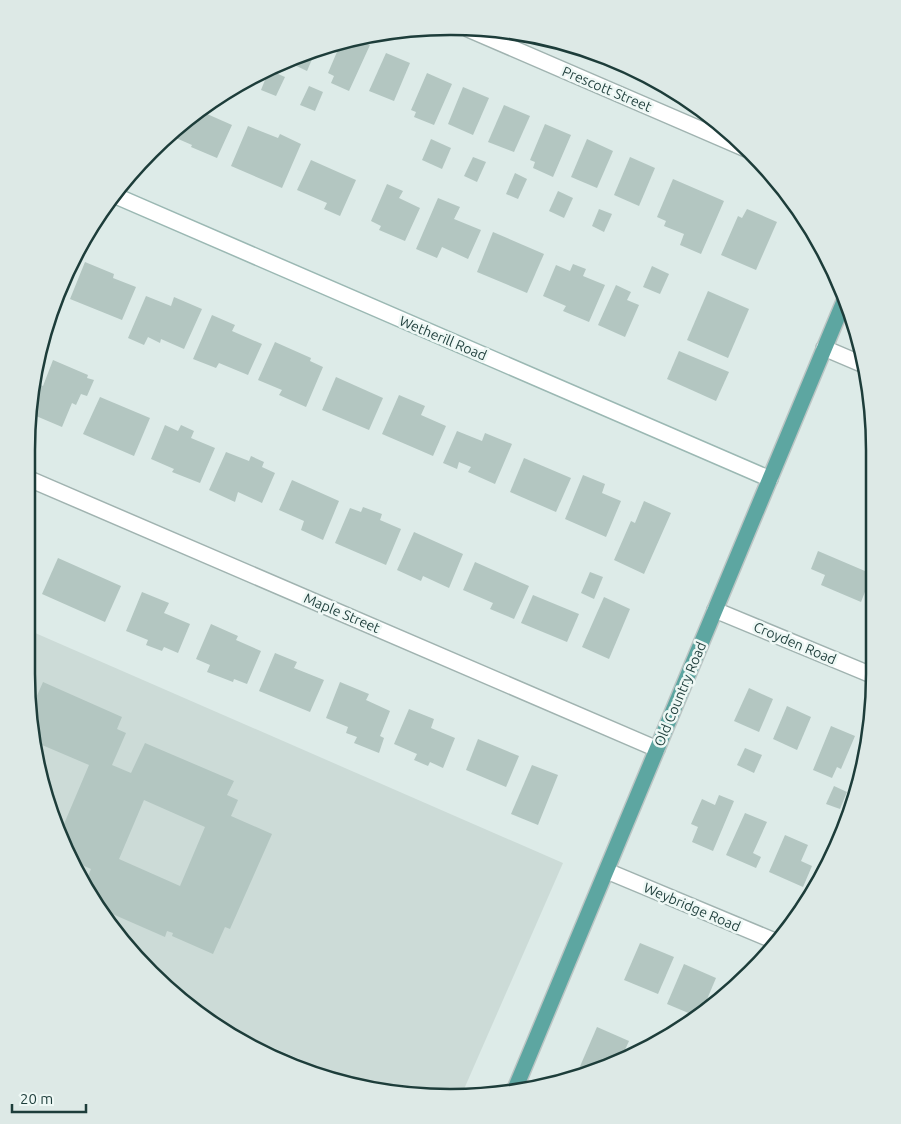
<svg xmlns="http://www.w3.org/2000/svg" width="901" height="1124" viewBox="0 0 901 1124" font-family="Ubuntu,sans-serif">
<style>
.built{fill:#ccdbd7}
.building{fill:#b3c6c1;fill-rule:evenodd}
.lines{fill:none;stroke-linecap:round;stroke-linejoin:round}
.street-casing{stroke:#a0b3b0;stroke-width:18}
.secondary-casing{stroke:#9bb8b3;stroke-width:18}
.primary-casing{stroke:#bbc5c4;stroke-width:18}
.street{stroke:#fff;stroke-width:15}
.secondary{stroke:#fff;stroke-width:15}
.primary{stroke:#5da6a1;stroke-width:15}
.labels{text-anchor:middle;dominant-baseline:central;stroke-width:5;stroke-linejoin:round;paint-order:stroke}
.street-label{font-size:14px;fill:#1d3d3a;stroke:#eef8f5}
.rim{fill:none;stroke:#1d3d3a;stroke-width:2.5}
</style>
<rect width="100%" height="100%" fill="#ddebe8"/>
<!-- built -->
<path class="built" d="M26,629L563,863L461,1096L450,1098L361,1086L212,1021L150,973L83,885L41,783L26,674Z"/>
<!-- building -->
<g class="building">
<path d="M354,38L370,45L349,91L331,83L334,76L328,73L342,40Z"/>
<path d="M316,50L307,71L286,61Z"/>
<path d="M386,53L410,63L394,101L369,91Z"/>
<path d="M269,70L285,77L276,96L261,90Z"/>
<path d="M427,73L452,84L434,125L414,117L416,112L411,110Z"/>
<path d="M309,86L323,92L315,111L300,105Z"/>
<path d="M463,87L489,98L473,135L448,124Z"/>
<path d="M504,105L530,116L514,152L488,142Z"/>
<path d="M198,110L232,125L217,158L191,147L192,145L169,135L192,114Z"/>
<path d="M545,124L571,135L553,177L533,168L535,162L530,160Z"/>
<path d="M248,126L278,138L280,134L301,144L282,188L231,166Z"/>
<path d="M431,139L451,148L442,169L422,160Z"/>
<path d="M587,139L613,151L597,188L571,177Z"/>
<path d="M473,157L486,162L477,182L464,176Z"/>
<path d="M630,157L655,168L639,206L614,195Z"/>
<path d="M311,160L356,180L340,216L324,209L327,203L297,190Z"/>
<path d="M515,173L527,179L518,199L506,194Z"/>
<path d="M673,179L724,201L701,254L680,245L684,234L664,226L666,221L657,217Z"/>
<path d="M387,184L403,191L399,198L420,208L405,241L379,230L381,226L371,221Z"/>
<path d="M558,191L573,198L564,218L549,211Z"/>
<path d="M438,198L460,207L454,219L481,230L468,259L442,247L437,258L416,249Z"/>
<path d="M599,209L612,214L604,232L592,226Z"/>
<path d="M747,209L777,222L756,270L721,255L738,216L742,218Z"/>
<path d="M493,232L544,254L527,293L477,272Z"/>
<path d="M85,262L114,274L113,278L136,287L122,320L70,299Z"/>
<path d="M573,264L586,269L583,276L605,285L589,322L563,311L566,306L543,296L556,265L570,271Z"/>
<path d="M652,266L669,274L660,294L643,287Z"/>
<path d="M616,285L631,292L627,300L639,305L625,337L598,325Z"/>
<path d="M708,291L749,309L728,358L687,340Z"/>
<path d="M146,296L171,306L174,297L202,309L184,349L161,339L160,343L148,337L144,345L128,338Z"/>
<path d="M212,315L235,325L232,331L262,344L248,375L219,363L216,368L193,359Z"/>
<path d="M275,342L311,358L310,361L323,367L306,407L279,395L282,390L258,380Z"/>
<path d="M679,351L729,372L716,401L667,379Z"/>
<path d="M53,360L88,375L87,378L94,380L87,396L81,394L76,405L72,403L62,427L29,413L36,383L43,386Z"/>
<path d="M336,377L383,398L369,430L322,410Z"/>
<path d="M399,395L425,406L421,415L446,426L433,456L382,434Z"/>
<path d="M100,397L150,418L134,456L83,434Z"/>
<path d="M165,425L178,431L181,425L194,431L191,438L215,448L200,483L172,472L174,469L151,459Z"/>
<path d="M457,431L482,441L485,433L512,444L495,484L468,472L471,467L459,462L457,469L443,463Z"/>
<path d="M226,452L249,461L251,456L264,462L262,467L275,473L262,503L238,492L235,502L209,490Z"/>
<path d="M524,458L571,478L556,512L510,492Z"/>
<path d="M583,475L605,484L602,493L621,501L606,537L565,519Z"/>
<path d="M292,480L339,501L323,540L301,530L304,521L279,510Z"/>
<path d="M644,501L671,513L644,574L614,560L631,521L635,523Z"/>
<path d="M363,507L382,514L380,520L401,529L386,565L335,543L350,508L361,512Z"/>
<path d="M414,532L463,554L449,588L423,576L421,581L397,570Z"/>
<path d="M818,551L872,574L861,602L821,585L825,575L811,569Z"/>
<path d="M58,558L121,586L105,622L42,594Z"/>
<path d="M475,562L529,586L514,619L490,609L493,603L463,590Z"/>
<path d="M590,572L603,577L594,599L581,593Z"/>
<path d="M142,592L169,603L164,613L190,624L178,653L164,647L162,651L146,645L148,640L126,631Z"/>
<path d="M533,595L579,614L567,642L521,623Z"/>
<path d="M604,597L630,609L609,659L582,647Z"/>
<path d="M211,624L238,636L236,640L261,651L247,684L234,679L233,682L207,672L210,665L196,659Z"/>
<path d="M275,653L297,662L294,668L324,680L310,712L259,691Z"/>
<path d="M43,682L122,717L117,729L126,733L112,765L131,773L145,743L234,781L227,795L238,800L231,816L272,834L230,929L225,927L213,954L172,936L173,933L167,931L165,937L101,909L84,886L91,869L73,861L61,831L89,765L35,742L31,706L32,707ZM144,800L205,827L180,886L119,859Z"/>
<path d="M340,682L369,694L366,700L390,711L380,736L384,738L379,753L354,743L357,737L346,733L348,727L326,718Z"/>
<path d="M749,688L773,699L759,732L734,721Z"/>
<path d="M787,706L811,717L797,750L773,739Z"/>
<path d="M409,709L434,719L431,728L455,738L443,768L430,762L428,766L414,760L417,754L394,744Z"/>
<path d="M831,726L855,736L841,769L837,767L832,778L813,770Z"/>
<path d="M478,739L519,756L506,787L466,770Z"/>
<path d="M745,748L762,755L754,773L737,765Z"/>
<path d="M532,765L558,775L538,825L511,814Z"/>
<path d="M834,786L847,792L840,809L826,804Z"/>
<path d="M719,795L734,801L713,851L692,842L698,827L691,824L702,799L715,805Z"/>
<path d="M745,813L767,822L753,853L761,857L756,868L726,855Z"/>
<path d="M785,835L808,845L801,861L812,866L803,887L769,872Z"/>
<path d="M640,943L674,957L658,994L624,980Z"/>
<path d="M684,964L716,978L700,1016L698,1017L667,1004Z"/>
<path d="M597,1027L629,1041L620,1061L575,1078Z"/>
</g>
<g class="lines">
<defs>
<g id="street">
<path d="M468,29L746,149"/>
<path d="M824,348L864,365"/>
<path d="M27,478L657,749"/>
<path d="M715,610L874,676"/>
<path d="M607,871L777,942"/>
</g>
<path id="secondary" d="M116,196L770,479"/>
<path id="primary" d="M515,1089L845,299"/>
</defs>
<!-- street casing -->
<use href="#street" class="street-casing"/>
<!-- secondary casing -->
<use href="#secondary" class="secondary-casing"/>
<!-- primary casing -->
<use href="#primary" class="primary-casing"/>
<!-- street -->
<use href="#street" class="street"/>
<!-- secondary -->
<use href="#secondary" class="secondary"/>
<!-- primary -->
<use href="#primary" class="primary"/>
</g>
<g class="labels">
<!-- street labels -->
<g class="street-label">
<text transform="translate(607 89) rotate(23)">Prescott Street</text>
<text transform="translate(443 338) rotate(23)">Wetherill Road</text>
<text transform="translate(342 613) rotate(23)">Maple Street</text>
<text transform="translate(795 643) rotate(23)">Croyden Road</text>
<text transform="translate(680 694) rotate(-67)">Old Country Road</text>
<text transform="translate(692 907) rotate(23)">Weybridge Road</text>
</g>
</g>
<!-- crop -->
<path d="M0 0H901V1124H0ZM450 35H451A415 415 0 0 1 866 450V674A415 415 0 0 1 451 1089H450A415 415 0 0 1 35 674V450A415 415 0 0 1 450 35Z" fill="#dde9e6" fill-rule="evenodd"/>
<path class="rim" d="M450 35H451A415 415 0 0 1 866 450V674A415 415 0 0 1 451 1089H450A415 415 0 0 1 35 674V450A415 415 0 0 1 450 35Z"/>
<!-- scale -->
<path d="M12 1104v8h74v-8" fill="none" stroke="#1d3d3a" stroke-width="2.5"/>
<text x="20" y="1104" font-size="15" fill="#1d3d3a" stroke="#eef8f5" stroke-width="4" paint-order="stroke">20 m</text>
</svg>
